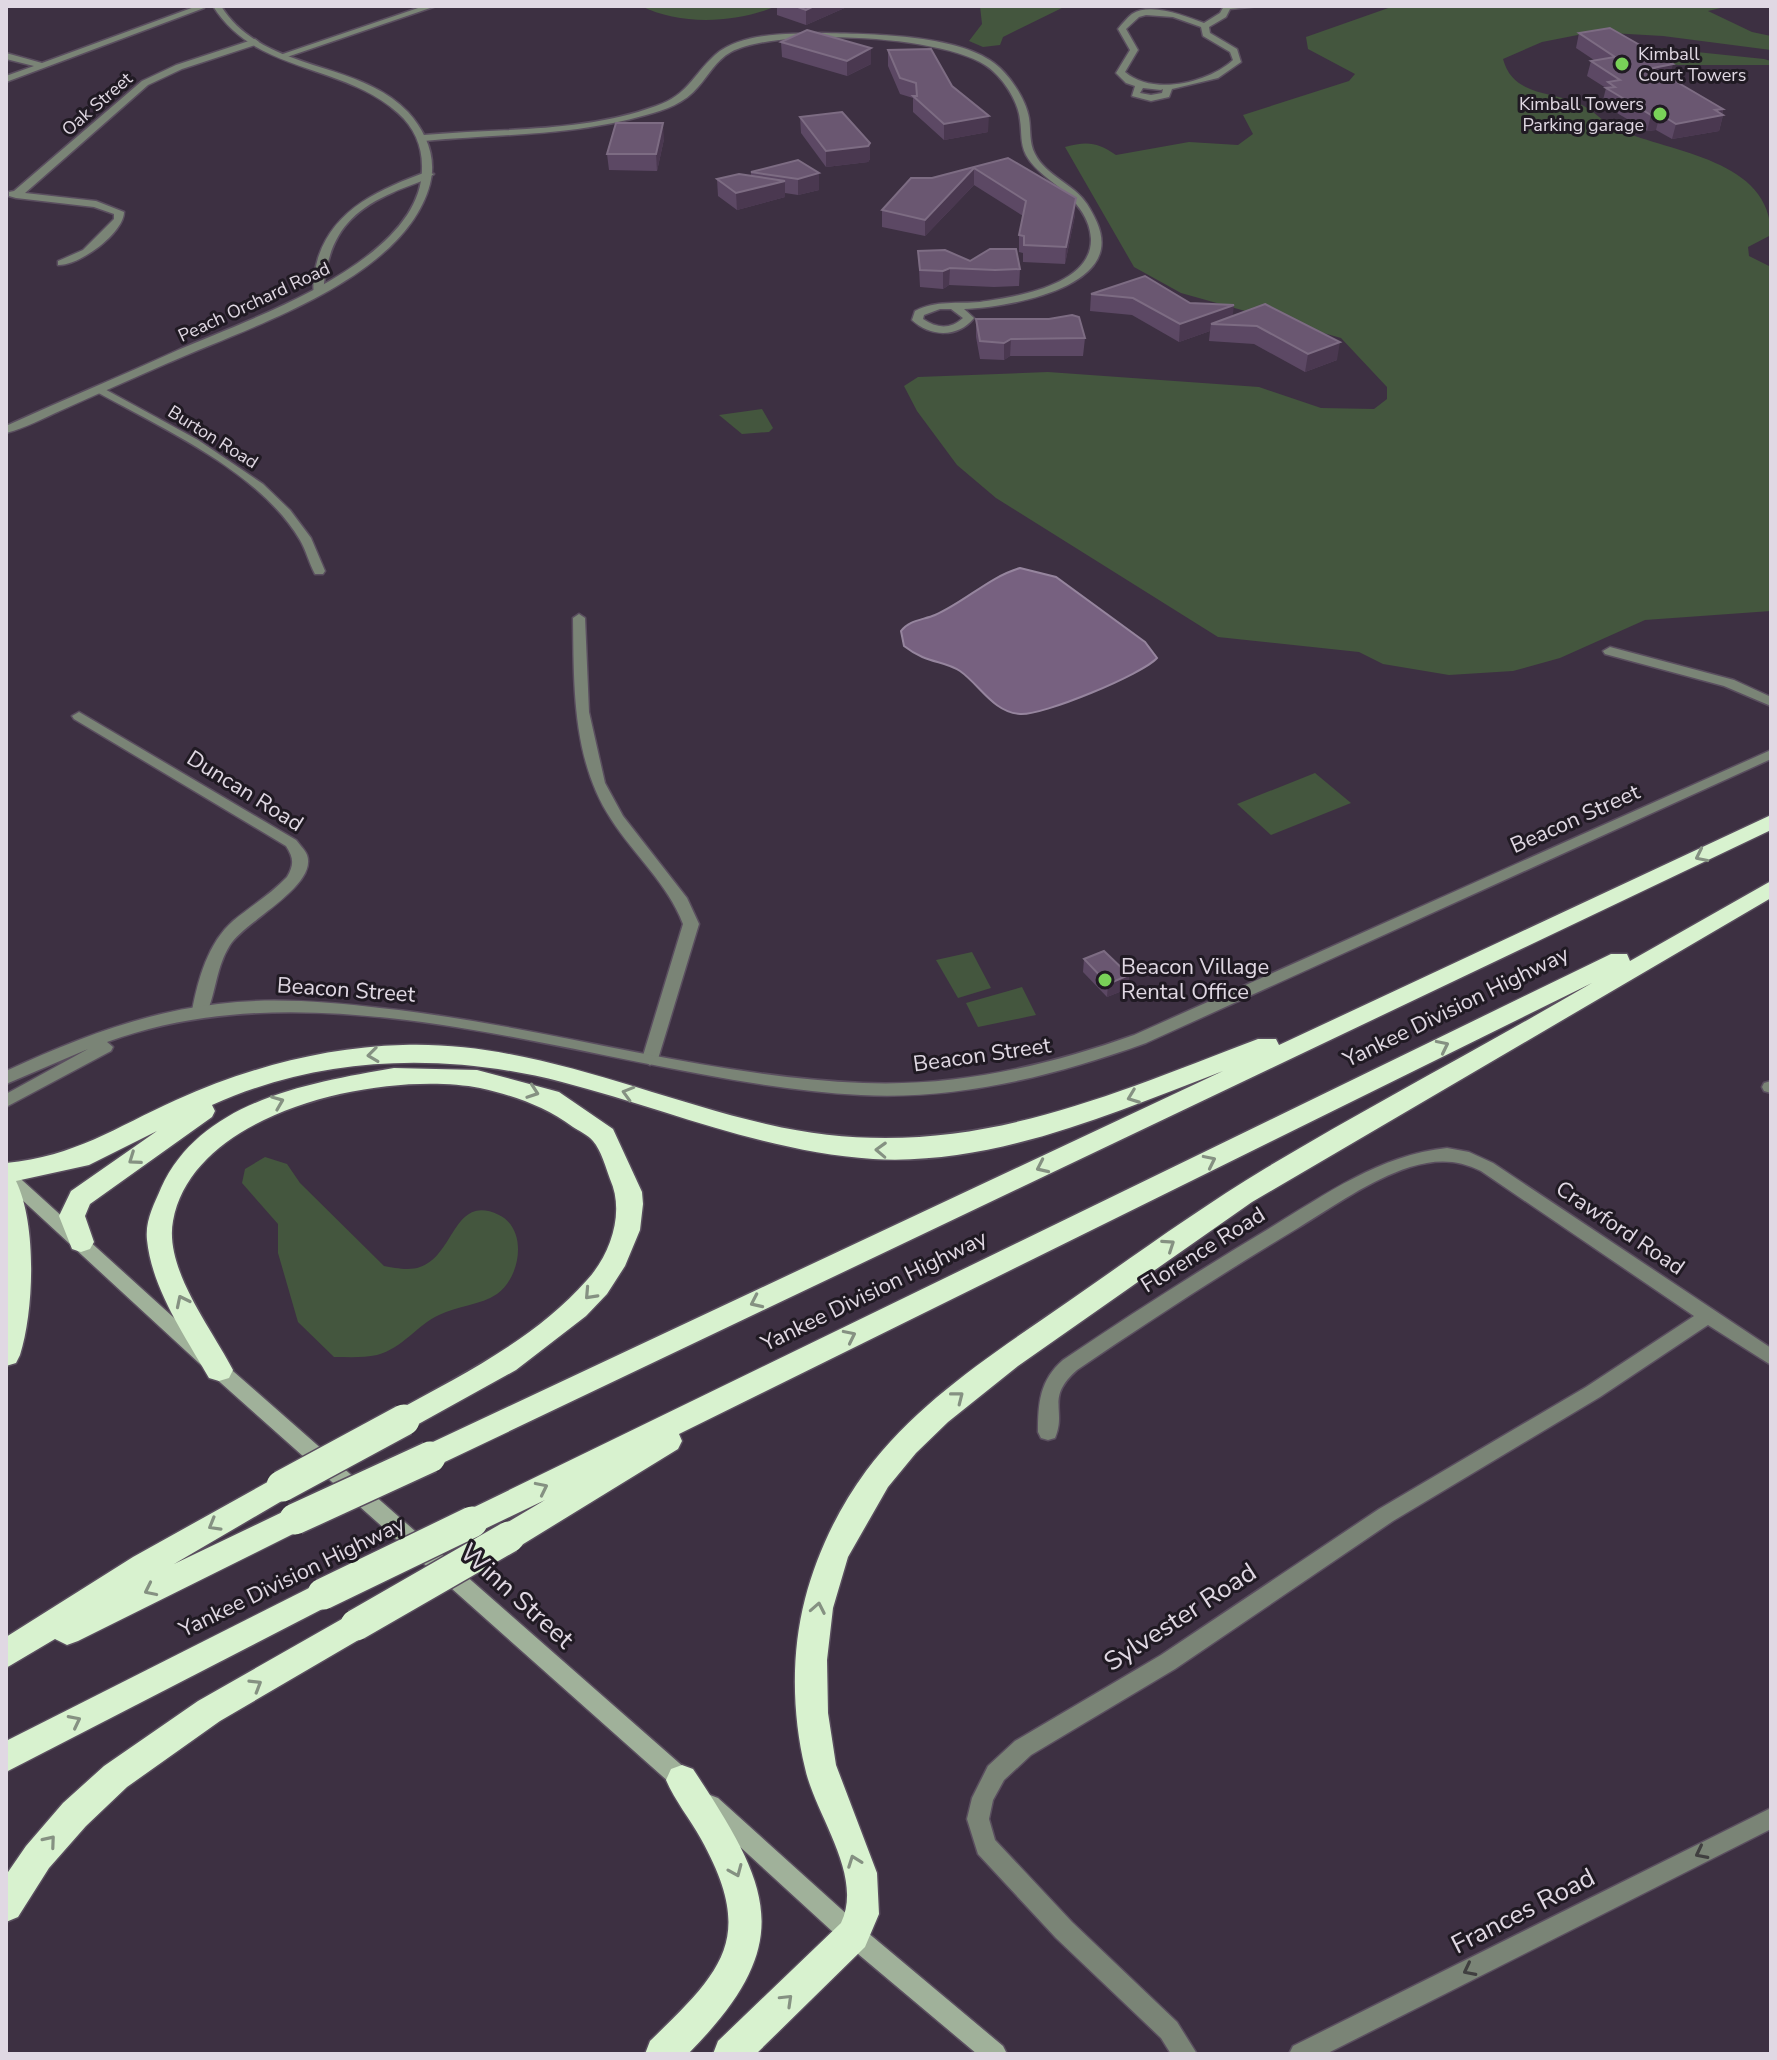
<svg xmlns="http://www.w3.org/2000/svg" width="1777" height="2060" viewBox="0 0 1777 2060" font-family="'Nunito Sans',sans-serif">
<style>
.green{fill:#44563e}
.water{fill:#776180;stroke:#96859e;stroke-width:2}
.lines{fill:none;stroke-linecap:round;stroke-linejoin:round}
.minor-casing{stroke:#5a4e5f;stroke-width:3}
.tertiary-casing{stroke:#5a4e5f;stroke-width:3}
.secondary-casing{stroke:#5a4e5f;stroke-width:3}
.motorway-casing{stroke:#5a4e5f;stroke-width:3}
.minor{fill:#7a8476;fill-rule:evenodd}
.tertiary{fill:#7a8476;fill-rule:evenodd}
.secondary{fill:#a0b19a;fill-rule:evenodd}
.motorway{fill:#d8f2cf;fill-rule:evenodd}
.motorway-bridge-casing{stroke:#5a4e5f;stroke-width:34;stroke-linecap:butt}
.motorway-bridge{stroke:#d8f2cf;stroke-width:31}
.wall{fill:#5c4864}
.shaded-wall{fill:#4a3850}
.building{fill:#6a5771;stroke:#7d6c83;stroke-width:2}
.oneway{stroke:#859182}
.oneway2{stroke:#403f40}
.poi-dot{fill:#79d158;stroke:#201a23;stroke-width:3}
.labels{text-anchor:middle;dominant-baseline:central;stroke-width:6;stroke-linejoin:round;paint-order:stroke}
.far-poi-label{font-size:18px;fill:#e0d8e3;stroke:#201a23;text-anchor:start}
.far-street-label{font-size:18px;fill:#e0d8e3;stroke:#201a23}
.street-label{font-size:22px;fill:#e0d8e3;stroke:#201a23}
.poi-label{font-size:22px;fill:#e0d8e3;stroke:#201a23;text-anchor:start}
.near-street-label{font-size:26px;fill:#e0d8e3;stroke:#201a23}
</style>
<rect width="100%" height="100%" fill="#3d3042"/>
<!-- green -->
<g class="green">
<path d="M641,6H777C736,23 681,26 641,6Z"/>
<path d="M980,6H1066L1003,37L1000,45L983,47L969,41L982,24Z"/>
<path d="M1394,6H1729L1708,11L1752,32L1771,36V50L1663,36L1593,32L1542,42L1503,59C1513,96 1550,91 1578,103C1593,109 1604,124 1619,130C1672,153 1771,159 1771,235L1748,247L1749,256L1771,267V611L1645,620L1560,658L1513,671L1449,675L1383,664L1359,652L1218,637L996,498L957,465L917,411L904,386L918,377L1048,372L1259,387L1321,408L1374,409L1387,399V387L1341,338L1181,293L1134,267L1065,147C1087,141 1097,142 1116,155L1189,142L1238,145L1253,134L1243,115L1349,81L1355,74L1308,49L1306,37Z"/>
<path d="M1658,48L1764,59L1771,61V65H1678L1666,63L1653,53Z"/>
<path d="M762,409L773,428L769,432L742,434L719,415Z"/>
<path d="M1315,773L1351,803L1271,835L1237,804Z"/>
<path d="M972,952L991,988L958,998L936,960Z"/>
<path d="M1022,987L1036,1015L978,1027L966,1003Z"/>
<path d="M265,1157L287,1164L300,1183L384,1266C394,1268 410,1271 420,1267C455,1256 453,1193 499,1215C528,1229 521,1277 497,1294C481,1305 457,1306 439,1315C417,1325 403,1348 377,1355C364,1358 348,1357 334,1357L298,1322L278,1253V1224L242,1183L245,1169Z"/>
</g>
<!-- water -->
<path class="water" d="M1020,568L1056,577L1145,642L1157,658C1143,674 1042,716 1020,714C993,712 980,685 960,671C943,660 927,664 904,646L901,631C909,620 923,620 935,615C965,602 989,577 1020,568Z"/>
<g class="lines">
<defs>
<g id="minor">
<path d="M197,6L204,8L6,82V76L34,66L6,59V53L42,63Z"/>
<path d="M424,6H436L284,58L277,56Z"/>
<path d="M1224,6H1259L1230,9L1226,17L1209,27L1210,33L1237,49L1241,62L1218,78L1172,89L1169,97L1151,101L1132,96L1135,86L1126,83L1116,73L1130,50L1118,29C1122,24 1127,18 1132,14C1151,2 1185,16 1204,23L1220,13ZM1146,15L1173,17L1201,27L1203,36L1230,52L1233,60C1208,83 1153,96 1125,72L1138,50L1126,29L1139,17ZM1143,88L1161,90L1163,89L1162,93L1151,95L1140,93Z"/>
<path d="M822,33C868,34 956,34 994,63C1009,74 1026,99 1029,118C1031,130 1029,143 1035,154C1046,176 1074,184 1087,204C1095,217 1104,233 1101,249C1093,293 1000,308 964,309L974,318C958,338 930,337 912,320L915,311C936,300 958,304 980,302C1016,297 1092,285 1091,239C1090,214 1070,195 1051,181C1042,174 1032,166 1026,155C1020,144 1022,132 1020,120C1018,100 1002,76 985,65C940,35 779,27 731,52C716,60 709,75 698,87C685,103 665,110 646,115C574,136 498,134 424,141L419,138L424,135C501,128 582,133 656,106C688,95 692,76 715,55C741,32 789,34 822,33ZM940,309H951L963,318C950,330 936,328 923,319L924,315Z"/>
<path d="M255,39L259,42L258,44L182,69L148,85L25,193L96,201L124,212C124,233 79,266 58,265V261L83,250L114,219V214L94,207L16,198L9,196V192L14,191L142,81L176,65Z"/>
<path d="M426,172L434,174C423,182 407,186 394,192C345,213 328,240 323,292L314,294C312,283 315,269 318,258C334,208 381,189 426,172Z"/>
<path d="M99,386L198,440L263,484L290,510L311,538L325,571L323,574H315C309,563 306,550 300,540C259,471 163,429 95,391L93,389Z"/>
<path d="M579,614L585,618L589,712L605,783L623,816L687,898L699,924L658,1059L650,1065L642,1059L683,924C668,884 634,855 611,819C572,760 574,686 573,618Z"/>
<path d="M1610,647L1734,680L1771,697V706L1724,686L1605,654L1603,651Z"/>
<path d="M79,712L296,840C299,844 305,850 307,855C318,886 245,921 230,945C216,967 216,993 206,1015L200,1016L192,1011C198,979 208,943 233,921C251,906 271,894 287,877C294,865 294,858 286,846L74,719L72,716Z"/>
<path d="M1771,1081V1093L1764,1091L1762,1087L1764,1083Z"/>
<path d="M1447,1148L1469,1152L1493,1163L1771,1348V1365L1708,1325L1600,1397L1393,1521L1175,1669L1031,1755L1004,1780L993,1800L989,1819L995,1840L1072,1922L1177,2022L1197,2054H1171L1161,2038L1056,1938L978,1854L967,1819L972,1798L988,1766L1015,1741L1161,1655L1379,1509L1586,1387L1694,1316L1481,1171C1457,1159 1436,1159 1410,1167C1370,1180 1334,1206 1298,1228C1223,1273 1149,1321 1077,1370C1045,1398 1067,1410 1055,1438L1048,1440L1041,1438L1038,1432C1038,1402 1040,1380 1063,1360C1131,1314 1200,1270 1270,1228C1326,1194 1380,1155 1447,1148Z"/>
<path d="M1771,1808V1829L1326,2054H1289L1293,2046Z"/>
</g>
<g id="tertiary">
<path d="M213,6H221C263,73 358,59 408,112C426,132 437,157 430,184C405,279 249,327 168,363C132,379 97,394 62,410C44,418 25,428 6,433V426C63,400 121,376 178,350C249,319 425,261 422,166C422,146 414,127 398,113C343,63 255,74 213,6Z"/>
<path d="M1771,750V759L1146,1043C1054,1076 959,1100 861,1095C620,1082 342,956 107,1042L113,1047L111,1051L6,1107V1094L88,1049L6,1084V1071C73,1040 144,1012 218,1004C272,997 327,1002 380,1008C542,1025 700,1076 863,1083C956,1087 1047,1066 1134,1035Z"/>
</g>
<g id="secondary">
<path d="M6,1169L12,1171L226,1365L695,1777L698,1784L695,1791L687,1794L679,1791L212,1375L6,1185Z"/>
<path d="M710,1795L718,1798L861,1927L1003,2046L1007,2054H977L845,1943L702,1812L699,1805L702,1798Z"/>
</g>
<g id="motorway">
<path d="M1771,815V830L430,1469L420,1466L416,1457L420,1448L1223,1071C1113,1113 994,1166 873,1159C765,1152 666,1109 562,1082C445,1052 323,1055 212,1105L215,1111L212,1117L90,1204L85,1216L94,1242L90,1249L81,1252L72,1249L59,1216L71,1191L157,1131L89,1165L16,1181C37,1224 34,1311 20,1355L16,1363L6,1366V1163C76,1156 114,1128 176,1100C247,1068 325,1047 403,1045C530,1041 645,1096 766,1124C950,1167 1090,1103 1258,1039H1276L1279,1045Z"/>
<path d="M1771,881V898L1252,1202L1018,1366L948,1422L916,1453L888,1487L848,1557L833,1608L827,1660L828,1713L836,1765L877,1873L879,1914L865,1947L756,2054H713L718,2041L841,1923C864,1875 815,1815 805,1768C792,1714 791,1653 805,1599C817,1553 838,1509 866,1471C919,1400 997,1351 1069,1301C1134,1256 1198,1209 1266,1168C1373,1104 1484,1046 1592,983L679,1434L682,1441L678,1449L520,1546L509,1550L498,1546L494,1537L498,1528L545,1500L472,1535L462,1531L457,1522L462,1513L1611,954H1627L1630,961Z"/>
<path d="M394,1068L477,1070L559,1092L613,1129L642,1192L643,1204L640,1230L625,1266L607,1294L586,1316L516,1370L404,1432L394,1428L390,1420L394,1412C462,1375 535,1339 587,1280C611,1254 625,1212 610,1179C606,1168 601,1150 593,1141C588,1135 579,1131 573,1127C544,1106 515,1096 480,1088C386,1070 193,1109 173,1221C164,1269 212,1329 233,1370L229,1378L219,1381L209,1378C185,1336 152,1289 147,1240C145,1220 154,1205 161,1188C201,1100 309,1083 394,1068Z"/>
<path d="M282,1474L292,1477L297,1486L292,1495L174,1564L295,1506L305,1510L310,1519L305,1528L78,1641L67,1645L55,1639L6,1668V1637L133,1557Z"/>
<path d="M323,1581L334,1585L338,1594L334,1603L6,1772V1741Z"/>
<path d="M356,1611L367,1615L371,1625L367,1635L220,1721L127,1787L86,1826L49,1868L18,1917L6,1922V1875L26,1846L63,1803L104,1766L198,1701Z"/>
<path d="M682,1765L693,1769C772,1888 798,1943 688,2054H645L650,2041C723,1970 756,1938 701,1839C690,1819 675,1801 666,1780L671,1769Z"/>
</g>
</defs>
<!-- minor casing -->
<use href="#minor" class="minor-casing"/>
<!-- tertiary casing -->
<use href="#tertiary" class="tertiary-casing"/>
<!-- secondary casing -->
<use href="#secondary" class="secondary-casing"/>
<!-- motorway casing -->
<use href="#motorway" class="motorway-casing"/>
<!-- minor -->
<use href="#minor" class="minor"/>
<!-- tertiary -->
<use href="#tertiary" class="tertiary"/>
<!-- secondary -->
<use href="#secondary" class="secondary"/>
<!-- motorway -->
<use href="#motorway" class="motorway"/>
<defs>
<g id="motorway-bridge">
<path d="M282,1486L404,1420"/>
<path d="M295,1519L430,1457"/>
<path d="M323,1594L472,1522"/>
<path d="M356,1625L509,1537"/>
</g>
</defs>
<!-- motorway-bridge casing -->
<use href="#motorway-bridge" class="motorway-bridge-casing"/>
<!-- motorway-bridge -->
<use href="#motorway-bridge" class="motorway-bridge"/>
</g>
<!-- wall -->
<g class="wall">
<path d="M777,6H849L806,25L777,15Z"/>
<path d="M1579,33L1670,78L1723,109L1722,115H1723L1719,131L1672,139L1656,130L1647,131L1602,104L1606,88L1587,76L1591,61L1594,60L1576,48Z"/>
<path d="M781,42L871,64L847,76L782,57Z"/>
<path d="M888,50L952,86L988,132L944,140L913,112V98L900,94L888,66Z"/>
<path d="M800,117L870,159L868,162L826,167L801,133Z"/>
<path d="M664,139L657,171L609,170L607,154Z"/>
<path d="M1008,158L1075,215L1065,264L1023,262V253L1019,252V235L1023,216L974,185L925,236L882,227V210L932,178Z"/>
<path d="M751,172L819,173V190L798,195L785,193V197L737,210L718,196L717,179L751,176Z"/>
<path d="M918,251L1020,269L1019,286L994,287L949,285L943,289L920,287Z"/>
<path d="M1091,294L1190,303L1233,316L1337,360L1305,372L1254,344L1209,341L1210,331L1179,342L1132,315L1090,311Z"/>
<path d="M976,319L1085,338L1083,356H1010L1004,360L980,359L976,337Z"/>
<path d="M1084,959L1129,975L1127,989L1107,997L1083,972Z"/>
</g>
<!-- shaded-wall -->
<g class="shaded-wall">
<path d="M814,6H849L806,25V10Z"/>
<path d="M871,48V64L847,76V61Z"/>
<path d="M1673,64L1669,80L1653,68Z"/>
<path d="M1723,109L1722,116L1723,115L1719,131L1672,139L1676,124L1715,110Z"/>
<path d="M1660,114L1656,130L1647,131L1651,115Z"/>
<path d="M989,116L988,132L944,140V124Z"/>
<path d="M663,123L664,139L657,171L656,154Z"/>
<path d="M870,143V159L868,162L826,167V151Z"/>
<path d="M974,168V185L925,236V220Z"/>
<path d="M819,173V190L798,195V179Z"/>
<path d="M785,181V197L737,210L736,193Z"/>
<path d="M1076,198L1075,215L1065,264L1066,247Z"/>
<path d="M950,268L949,285L943,289V271Z"/>
<path d="M1234,305L1232,322L1211,324L1210,331L1179,342L1180,324Z"/>
<path d="M1011,339L1010,356L1004,360V343Z"/>
<path d="M1340,342L1337,360L1305,372L1308,354Z"/>
<path d="M1129,975L1127,989L1107,997L1108,984Z"/>
</g>
<!-- building -->
<g class="building">
<path d="M795,6H814L806,10Z"/>
<path d="M1610,28L1673,64L1653,68L1723,109L1715,110L1723,115L1676,124L1660,114L1651,115L1606,88L1615,87L1608,82L1620,80L1591,61L1615,57L1579,33Z"/>
<path d="M807,30L871,48L847,61L781,42Z"/>
<path d="M931,49L952,86L989,116L944,124L913,96H917L916,83L900,78L888,50Z"/>
<path d="M842,112L870,143L868,146L826,151L800,117Z"/>
<path d="M616,123H663L656,154H607Z"/>
<path d="M1008,158L1076,198L1066,247L1024,245V236L1019,235L1026,201L974,168L925,220L882,210L911,178H932Z"/>
<path d="M798,160L819,173L798,179L751,172Z"/>
<path d="M739,174L785,181L736,193L717,179Z"/>
<path d="M990,249H1016L1020,269L995,270L950,268L943,271L920,270L918,251L945,250L970,261Z"/>
<path d="M1145,276L1190,303L1234,305L1180,324L1133,298L1091,294Z"/>
<path d="M1265,304L1340,342L1308,354L1257,326L1211,324Z"/>
<path d="M1072,315L1079,317L1085,338L1011,339L1004,343L980,341L976,319H1049Z"/>
<path d="M1104,951L1129,975L1108,984L1084,959Z"/>
</g>
<!-- one-way arrows -->
<defs><path id="oneway-chevron" d="M-2-3.5L2.5 0L-2 3.5" fill="none" stroke-width="1.6" stroke-linecap="round" stroke-linejoin="round" transform="scale(2)"/></defs>
<g class="oneway">
<use href="#oneway-chevron" transform="translate(1701 856) rotate(154)"/>
<use href="#oneway-chevron" transform="translate(1443 1046) rotate(-26)"/>
<use href="#oneway-chevron" transform="translate(373 1055) rotate(173)"/>
<use href="#oneway-chevron" transform="translate(533 1092) rotate(19)"/>
<use href="#oneway-chevron" transform="translate(628 1093) rotate(-164)"/>
<use href="#oneway-chevron" transform="translate(1133 1097) rotate(159)"/>
<use href="#oneway-chevron" transform="translate(278 1102) rotate(-22)"/>
<use href="#oneway-chevron" transform="translate(881 1150) rotate(-178)"/>
<use href="#oneway-chevron" transform="translate(134 1159) rotate(145)"/>
<use href="#oneway-chevron" transform="translate(1210 1161) rotate(-26)"/>
<use href="#oneway-chevron" transform="translate(1042 1167) rotate(155)"/>
<use href="#oneway-chevron" transform="translate(1169 1245) rotate(-34)"/>
<use href="#oneway-chevron" transform="translate(590 1294) rotate(133)"/>
<use href="#oneway-chevron" transform="translate(182 1301) rotate(-116)"/>
<use href="#oneway-chevron" transform="translate(756 1302) rotate(155)"/>
<use href="#oneway-chevron" transform="translate(850 1336) rotate(-26)"/>
<use href="#oneway-chevron" transform="translate(958 1397) rotate(-38)"/>
<use href="#oneway-chevron" transform="translate(542 1488) rotate(-26)"/>
<use href="#oneway-chevron" transform="translate(214 1525) rotate(150)"/>
<use href="#oneway-chevron" transform="translate(150 1590) rotate(154)"/>
<use href="#oneway-chevron" transform="translate(818 1608) rotate(-79)"/>
<use href="#oneway-chevron" transform="translate(256 1685) rotate(-31)"/>
<use href="#oneway-chevron" transform="translate(75 1721) rotate(-27)"/>
<use href="#oneway-chevron" transform="translate(50 1841) rotate(-50)"/>
<use href="#oneway-chevron" transform="translate(854 1861) rotate(-110)"/>
<use href="#oneway-chevron" transform="translate(736 1871) rotate(67)"/>
<use href="#oneway-chevron" transform="translate(787 2000) rotate(-44)"/>
</g>
<g class="oneway2">
<use href="#oneway-chevron" transform="translate(1701 1853) rotate(153)"/>
<use href="#oneway-chevron" transform="translate(1469 1970) rotate(153)"/>
</g>
<!-- markers -->
<g class="poi-dot">
<circle cx="1622" cy="64" r="8"/>
<circle cx="1660" cy="114" r="8"/>
<circle cx="1105" cy="980" r="8"/>
</g>
<g class="labels">
<!-- far-poi labels -->
<g class="far-poi-label">
<text x="1638" y="54">Kimball<tspan x="1638" dy="21">Court Towers</tspan></text>
<text x="1644" y="104" text-anchor="end">Kimball Towers<tspan x="1644" dy="21">Parking garage</tspan></text>
</g>
<!-- far-street labels -->
<g class="far-street-label">
<text transform="translate(97 104) rotate(-41)">Oak Street</text>
<text transform="translate(254 302) rotate(-25)">Peach Orchard Road</text>
<text transform="translate(213 437) rotate(32)">Burton Road</text>
</g>
<!-- street labels -->
<g class="street-label">
<text transform="translate(245 791) rotate(32)">Duncan Road</text>
<text transform="translate(1575 819) rotate(-24)">Beacon Street</text>
<text transform="translate(346 990) rotate(4)">Beacon Street</text>
<text transform="translate(1456 1007) rotate(-26)">Yankee Division Highway</text>
<text transform="translate(982 1055) rotate(-8)">Beacon Street</text>
<text transform="translate(1620 1228) rotate(34)">Crawford Road</text>
<text transform="translate(1203 1250) rotate(-32)">Florence Road</text>
<text transform="translate(874 1291) rotate(-26)">Yankee Division Highway</text>
<text transform="translate(292 1577) rotate(-26)">Yankee Division Highway</text>
</g>
<!-- poi labels -->
<g class="poi-label">
<text x="1121" y="967">Beacon Village<tspan x="1121" dy="25">Rental Office</tspan></text>
</g>
<!-- near-street labels -->
<g class="near-street-label">
<text transform="translate(517 1596) rotate(42)">Winn Street</text>
<text transform="translate(1180 1617) rotate(-33)">Sylvester Road</text>
<text transform="translate(1523 1911) rotate(-27)">Frances Road</text>
</g>
</g>
<!-- border -->
<rect width="1777" height="2060" fill="none" stroke="#e0d8e3" stroke-width="16"/>
</svg>
